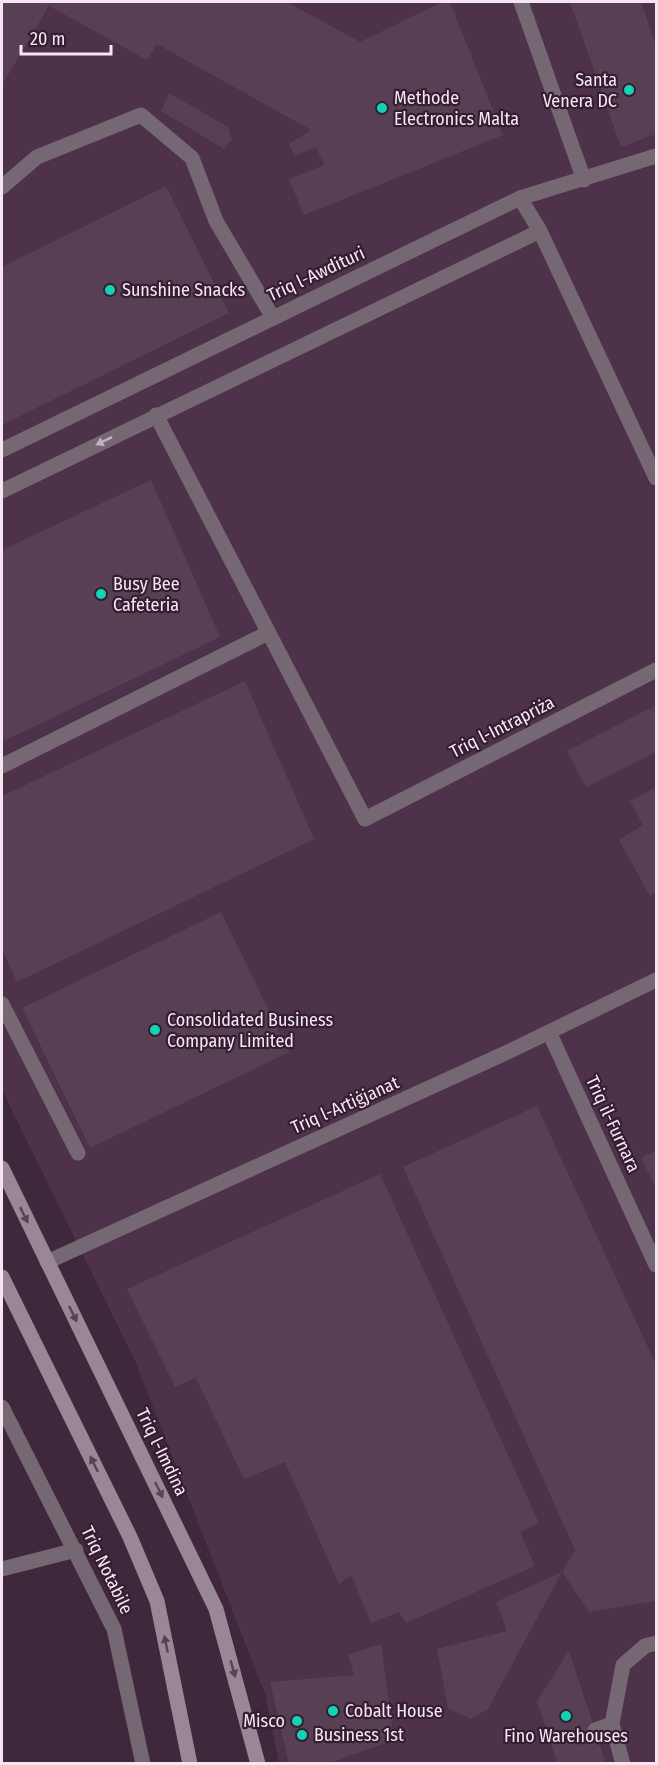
<svg xmlns="http://www.w3.org/2000/svg" width="658" height="1765" viewBox="0 0 658 1765" font-family="'Fira Sans Condensed',sans-serif">
<style>
.built{fill:#4e324a}
.building{fill:#583f53}
.lines{fill:none;stroke-linecap:round;stroke-linejoin:round}
.lane{stroke:#756872;stroke-width:15}
.street{stroke:#756872;stroke-width:15}
.secondary{stroke:#9a8796;stroke-width:15}
.oneway{fill:#c2b4bf}
.oneway2{fill:#584355}
.poi-dot{fill:#0fd5b4;stroke:#351e32;stroke-width:2}
.labels{text-anchor:middle;dominant-baseline:central;stroke-width:4.5;stroke-linejoin:round;paint-order:stroke}
.poi-label{font-size:18px;fill:#f6e6f2;stroke:#351e32;text-anchor:start}
.street-label{font-size:18px;fill:#f6e6f2;stroke:#351e32}
</style>
<rect width="100%" height="100%" fill="#40283c"/>
<!-- built -->
<path class="built" d="M2,2H656V1763H279L265,1694L136,1363L2,1090Z"/>
<!-- building -->
<g class="building">
<path d="M2,2H287L360,42L442,2H450L503,135L304,215L289,179L324,165L316,147L294,156L289,144L311,130L157,44L147,60L49,6L2,85Z"/>
<path d="M570,2H641L656,45V134L621,147Z"/>
<path d="M169,93L228,127L232,140L224,149L161,111Z"/>
<path d="M166,186L229,313L2,425V267Z"/>
<path d="M151,480L220,637L2,742V550Z"/>
<path d="M245,681L314,839L17,982L2,950V796Z"/>
<path d="M656,705V752L586,787L567,751Z"/>
<path d="M656,787V893L650,896L619,840L643,825L630,801Z"/>
<path d="M221,912L289,1052L90,1148L22,1008Z"/>
<path d="M537,1106L656,1365V1601L589,1612L562,1572L575,1550L403,1167Z"/>
<path d="M656,1150V1188L641,1158Z"/>
<path d="M380,1174L539,1523L520,1532L535,1566L406,1623L399,1612L371,1623L351,1575L339,1584L285,1462L244,1479L196,1378L175,1387L127,1289Z"/>
<path d="M562,1572L488,1709L471,1719L448,1708L437,1649L507,1631L496,1602Z"/>
<path d="M381,1644L394,1740L327,1764H289L270,1682L354,1675L348,1654Z"/>
<path d="M569,1651L606,1764H558L537,1701Z"/>
</g>
<g class="lines">
<!-- lane -->
<g class="lane">
<path d="M2,187L37,157L141,115L192,158L216,221L272,316"/>
<path d="M520,198L540,231L656,478"/>
<path d="M156,415L365,819L656,670"/>
<path d="M2,450L520,198L656,156"/>
<path d="M2,491L540,231"/>
<path d="M2,766L268,633"/>
<path d="M2,1004L78,1153"/>
<path d="M549,1032L656,1265"/>
<path d="M595,1730L612,1724"/>
<path d="M623,1764L612,1724L623,1665L645,1646L656,1643"/>
</g>
<!-- street -->
<g class="street">
<path d="M521,2L584,180"/>
<path d="M47,1262L512,1050L656,980"/>
<path d="M2,1407L114,1629L143,1764"/>
<path d="M2,1569L76,1550"/>
</g>
<!-- secondary -->
<g class="secondary">
<path d="M2,1168L216,1609L258,1764"/>
<path d="M2,1277L130,1537L157,1601L190,1764"/>
</g>
</g>
<!-- one-way arrows -->
<defs><path id="oneway-solid" d="M-6-.8H1V-3.2L6.5 0L1 3.2V.8H-6Z" transform="scale(1.5)"/></defs>
<use class="oneway" href="#oneway-solid" transform="translate(104 441) rotate(154)"/>
<g class="oneway2">
<use href="#oneway-solid" transform="translate(24 1215) rotate(64)"/>
<use href="#oneway-solid" transform="translate(73 1314) rotate(64)"/>
<use href="#oneway-solid" transform="translate(94 1464) rotate(-116)"/>
<use href="#oneway-solid" transform="translate(159 1490) rotate(64)"/>
<use href="#oneway-solid" transform="translate(166 1644) rotate(-102)"/>
<use href="#oneway-solid" transform="translate(233 1669) rotate(74)"/>
</g>
<!-- markers -->
<g class="poi-dot">
<circle cx="629" cy="90" r="6"/>
<circle cx="382" cy="108" r="6"/>
<circle cx="110" cy="290" r="6"/>
<circle cx="101" cy="594" r="6"/>
<circle cx="155" cy="1030" r="6"/>
<circle cx="333" cy="1711" r="6"/>
<circle cx="566" cy="1716" r="6"/>
<circle cx="297" cy="1721" r="6"/>
<circle cx="302" cy="1735" r="6"/>
</g>
<g class="labels">
<!-- poi labels -->
<g class="poi-label">
<text x="617" y="80" text-anchor="end">Santa<tspan x="617" dy="21">Venera DC</tspan></text>
<text x="394" y="98">Methode<tspan x="394" dy="21">Electronics Malta</tspan></text>
<text x="122" y="290">Sunshine Snacks</text>
<text x="113" y="584">Busy Bee<tspan x="113" dy="21">Cafeteria</tspan></text>
<text x="167" y="1020">Consolidated Business<tspan x="167" dy="21">Company Limited</tspan></text>
<text x="345" y="1711">Cobalt House</text>
<text x="285" y="1721" text-anchor="end">Misco</text>
<text x="314" y="1735">Business 1st</text>
<text x="566" y="1736" text-anchor="middle">Fino Warehouses</text>
</g>
<!-- street labels -->
<g class="street-label">
<text transform="translate(316 274) rotate(-25)">Triq l-Awdituri</text>
<text transform="translate(502 727) rotate(-27)">Triq l-Intrapriża</text>
<text transform="translate(345 1105) rotate(-24)">Triq l-Artiġjanat</text>
<text transform="translate(613 1124) rotate(65)">Triq il-Furnara</text>
<text transform="translate(162 1452) rotate(64)">Triq l-Imdina</text>
<text transform="translate(107 1570) rotate(64)">Triq Notabile</text>
</g>
</g>
<!-- border -->
<rect width="658" height="1765" fill="none" stroke="#f6e6f2" stroke-width="6"/>
<!-- scale -->
<path d="M21 45v9h90v-9" fill="none" stroke="#f6e6f2" stroke-width="3"/>
<text x="30" y="45" font-size="18" fill="#f6e6f2" stroke="#351e32" stroke-width="4.5" paint-order="stroke">20 m</text>
</svg>
